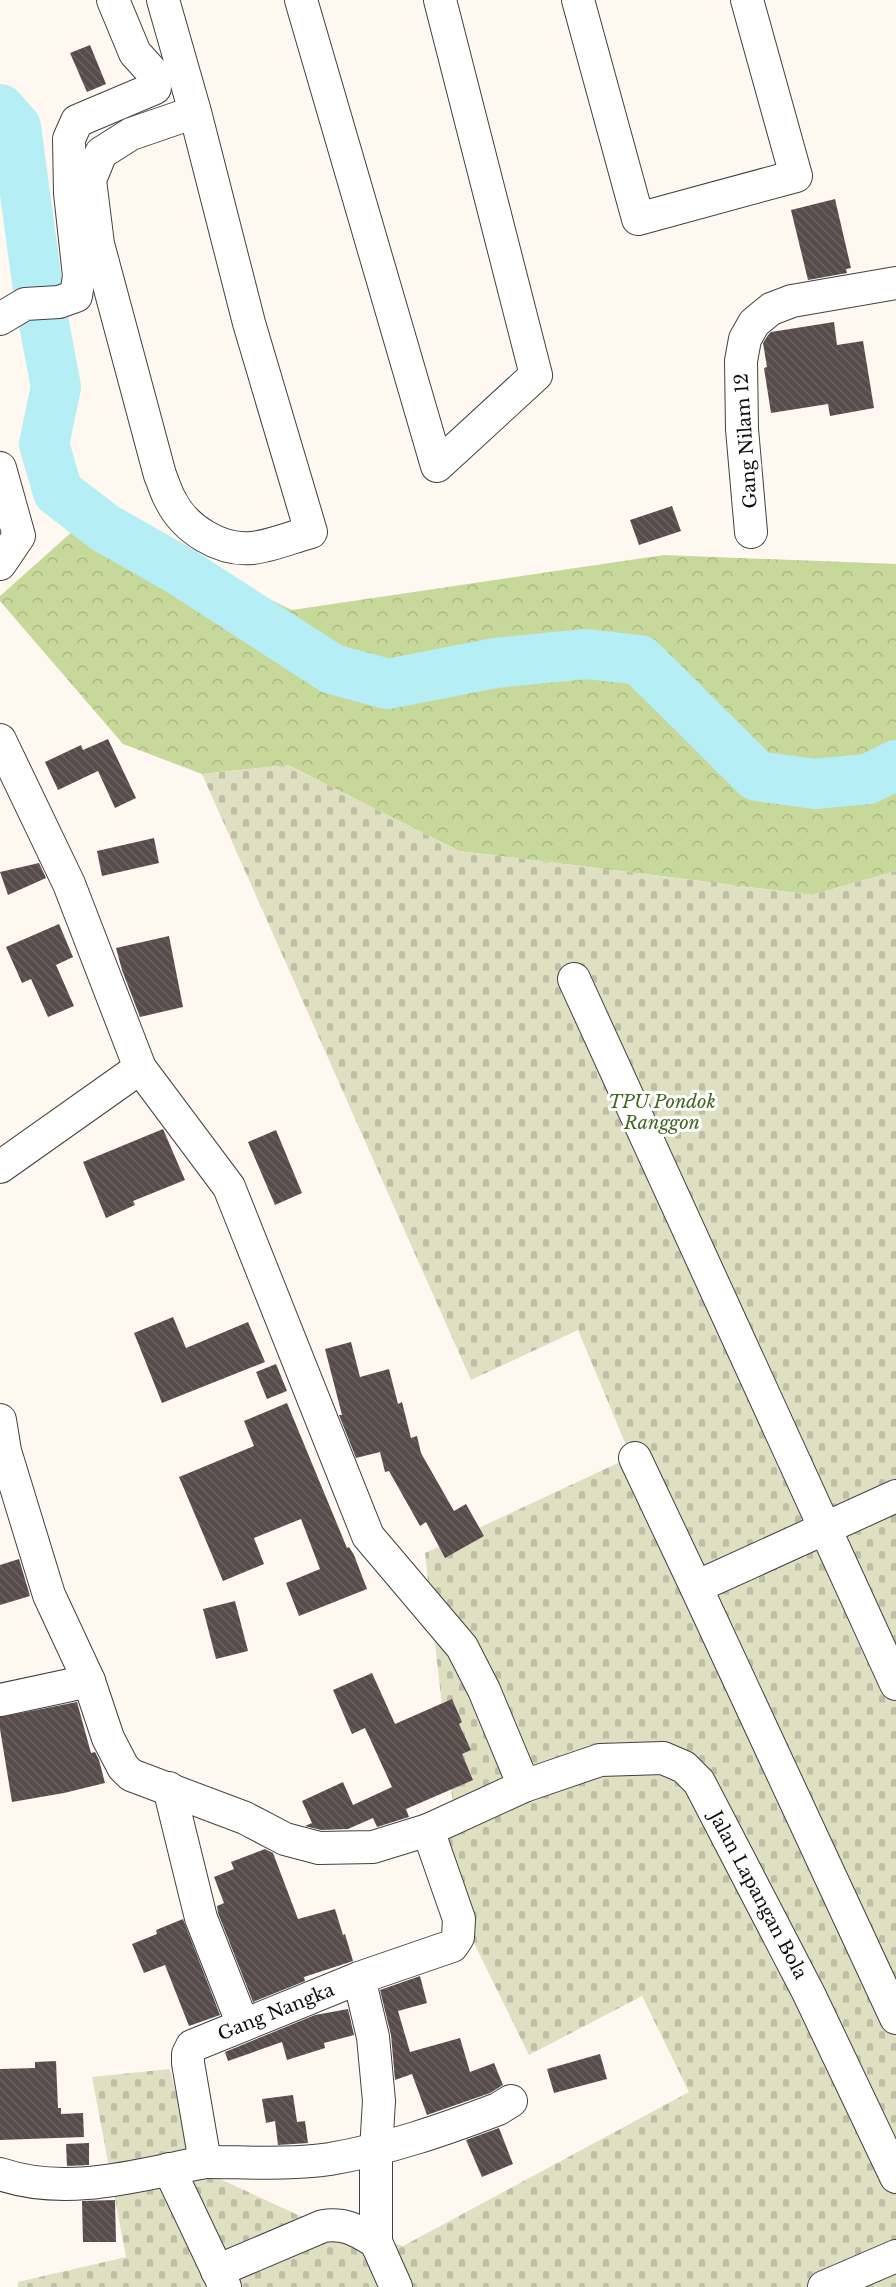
<svg xmlns="http://www.w3.org/2000/svg" width="896" height="2287" viewBox="0 0 896 2287" font-family="'Libre Baskerville',serif">
<style>
.forest{fill:url(#forest-crowns)}
.cemetery{fill:url(#cemetery-stones)}
.lines{fill:none;stroke-linecap:round;stroke-linejoin:round}
.river{stroke:#b6eef5;stroke-width:50}
.building{fill:url(#building-back-hatch)}
.minor-casing{stroke:#414141;stroke-width:34}
.minor{stroke:#fff;stroke-width:32}
.labels{text-anchor:middle;dominant-baseline:central;stroke-width:6;stroke-linejoin:round;paint-order:stroke}
.street-label{font-size:18px;fill:#0e0e0e;stroke:#fff}
.park-label{font-size:18px;font-style:italic;fill:#406520;stroke:#fff}
</style>
<defs>
<pattern id="forest-crowns" width="20" height="18" patternUnits="userSpaceOnUse" patternTransform="scale(1.5)"><rect width="20" height="18" fill="#c7d99a"/><path d="M2 6a3 3 0 1 1 6 0M12 15a3 3 0 1 1 6 0" fill="none" stroke="#aab984"/></pattern>
<pattern id="cemetery-stones" width="16" height="16" patternUnits="userSpaceOnUse" patternTransform="scale(1.5)"><rect width="16" height="16" fill="#dee0c1"/><path d="M2 7V4a2 2 0 0 1 4 0v3zM10 15v-3a2 2 0 0 1 4 0v3z" fill="#bdbfa5"/></pattern>
<pattern id="building-back-hatch" width="6" height="6" patternUnits="userSpaceOnUse" patternTransform="scale(1.5)"><rect width="6" height="6" fill="#574c4b"/><path d="M-1 5l2 2M0 0l6 6M5-1l2 2" fill="none" stroke="#6a6161"/></pattern>
</defs>
<rect width="100%" height="100%" fill="#fff8f0"/>
<!-- forest -->
<path class="forest" d="M92,514L292,610L664,555L896,564V871L812,895L459,851L288,765L202,774L123,744L0,601V596Z"/>
<!-- cemetery -->
<path class="cemetery" d="M288,765L459,851L812,895L896,871V2287H18V2282L126,2257L92,2077L170,2069L194,2167L298,2215L403,2246L689,2092L642,1996L529,2055L438,1870L455,1823L425,1553L631,1457L578,1330L471,1380L202,774Z"/>
<g class="lines">
<!-- river -->
<path class="river" d="M0,109L16,127L39,297L56,387L44,444L58,492L105,528L179,570L332,669L388,684L495,663L586,654L640,660L757,776L815,784L868,779L896,765"/>
</g>
<!-- building -->
<g class="building">
<path d="M90,45L106,84L87,92L70,53Z"/>
<path d="M835,199L851,268L846,269L847,273L808,280L791,210Z"/>
<path d="M834,322L837,345L863,341L874,408L830,416L828,404L771,413L764,368L767,367L763,343L768,335L771,332Z"/>
<path d="M672,506L681,531L639,545L630,520Z"/>
<path d="M108,739L136,798L115,808L98,771L58,790L45,762L81,745L83,750Z"/>
<path d="M154,838L159,863L102,876L97,851Z"/>
<path d="M39,863L46,878L8,895L0,872Z"/>
<path d="M59,924L73,957L56,965L74,1006L48,1017L31,979L22,983L6,947Z"/>
<path d="M169,936L183,1007L140,1017L122,970L116,948Z"/>
<path d="M163,1129L185,1180L133,1201L135,1205L106,1218L83,1162Z"/>
<path d="M276,1130L302,1193L275,1205L248,1142Z"/>
<path d="M173,1317L186,1348L248,1322L265,1362L162,1403L134,1333Z"/>
<path d="M351,1342L360,1377L389,1369L398,1404L402,1402L411,1438L417,1436L421,1453L454,1511L466,1504L484,1536L445,1558L426,1522L420,1526L389,1471L385,1472L380,1452L356,1458L339,1415H342L325,1349Z"/>
<path d="M276,1364L287,1391L267,1399L256,1372Z"/>
<path d="M287,1403L347,1548L349,1547L354,1555L367,1589L299,1616L286,1583L320,1569L301,1519L254,1538L264,1564L223,1581L179,1477L254,1446L244,1421Z"/>
<path d="M19,1559L30,1596L0,1605V1565Z"/>
<path d="M235,1601L248,1651L216,1659L203,1609Z"/>
<path d="M372,1673L395,1724L452,1699L462,1722L459,1724L471,1750L462,1754L473,1780L406,1809L409,1817L377,1827L373,1818L348,1829L321,1830L305,1826L312,1823L302,1801L343,1782L353,1805L392,1787L365,1728L352,1734L333,1690Z"/>
<path d="M77,1702L91,1753L95,1752L99,1760L105,1783L64,1793L12,1802L0,1729V1717Z"/>
<path d="M265,1849L273,1853L298,1919L335,1909L343,1935L345,1934L353,1961L304,1977L305,1981L253,2002L218,1913L217,1906L224,1903L214,1877L234,1869L231,1862Z"/>
<path d="M183,1919L220,2015L189,2026L165,1965L144,1973L132,1944L157,1934L156,1930Z"/>
<path d="M420,1976L427,2003L398,2011L410,2052L460,2038L470,2072L494,2063L503,2085L490,2093L427,2115L412,2074L395,2080L391,2035L380,1990Z"/>
<path d="M348,2009L354,2035L324,2043L325,2048L287,2060L282,2042L228,2061L225,2052L315,2015Z"/>
<path d="M600,2054L607,2079L554,2093L547,2069Z"/>
<path d="M56,2061L58,2108H61V2114L83,2113L84,2137L0,2140V2069L35,2068V2062Z"/>
<path d="M293,2095L297,2122L305,2121L308,2143L278,2145L275,2121L266,2123L262,2099Z"/>
<path d="M499,2128L513,2164L482,2177L466,2140Z"/>
<path d="M89,2143V2165L67,2166L66,2144Z"/>
<path d="M115,2200L116,2242H83L82,2201Z"/>
</g>
<g class="lines">
<defs>
<g id="minor">
<path d="M163,0L195,112L249,323L311,532C292,537 271,546 252,548C220,551 185,529 171,501C166,493 164,484 160,475L98,244L90,180L101,153L131,134L195,112"/>
<path d="M301,0L437,466L536,375L440,0"/>
<path d="M578,0L638,219L796,176L747,0"/>
<path d="M0,319L25,304L59,302L76,296L79,276L70,193L69,139L77,121L155,88L154,74L135,53L113,0"/>
<path d="M0,468L19,536L0,564"/>
<path d="M751,532L742,429L741,361L745,339L754,323L771,309L792,301L896,283"/>
<path d="M0,740L69,884L140,1068L229,1187L368,1536L462,1647L484,1690L524,1786"/>
<path d="M574,979L896,1684"/>
<path d="M0,1167L140,1068"/>
<path d="M0,1420L5,1451L49,1595L89,1681L108,1738L123,1767L131,1775L245,1818L285,1839L319,1848L373,1847L428,1830"/>
<path d="M635,1458L696,1587"/>
<path d="M896,1496L696,1587L896,2018"/>
<path d="M0,1700L89,1681"/>
<path d="M169,1788L201,1918L243,2025"/>
<path d="M359,1978L373,2037L379,2101L376,2150V2242L396,2287"/>
<path d="M205,2162C246,2162 289,2165 330,2159C388,2149 443,2130 498,2109L511,2101"/>
<path d="M169,2169L225,2287"/>
<path d="M0,2174C67,2197 138,2175 205,2162L188,2063V2054L192,2046L359,1978L452,1946L458,1937L459,1919L428,1830L524,1786L600,1760L663,1758L684,1767L699,1782L809,1994L896,2177"/>
<path d="M217,2271L323,2226C346,2223 356,2230 376,2242"/>
<path d="M824,2287L896,2256"/>
</g>
</defs>
<!-- minor casing -->
<use href="#minor" class="minor-casing"/>
<!-- minor -->
<use href="#minor" class="minor"/>
</g>
<g class="labels">
<!-- street labels -->
<g class="street-label">
<text transform="translate(746 441) rotate(-94)">Gang Nilam 12</text>
<text transform="translate(758 1895) rotate(62)">Jalan Lapangan Bola</text>
<text transform="translate(276 2012) rotate(-22)">Gang Nangka</text>
</g>
<!-- park labels -->
<g class="park-label">
<text x="662" y="1102">TPU Pondok<tspan x="662" dy="21">Ranggon</tspan></text>
</g>
</g>
</svg>
